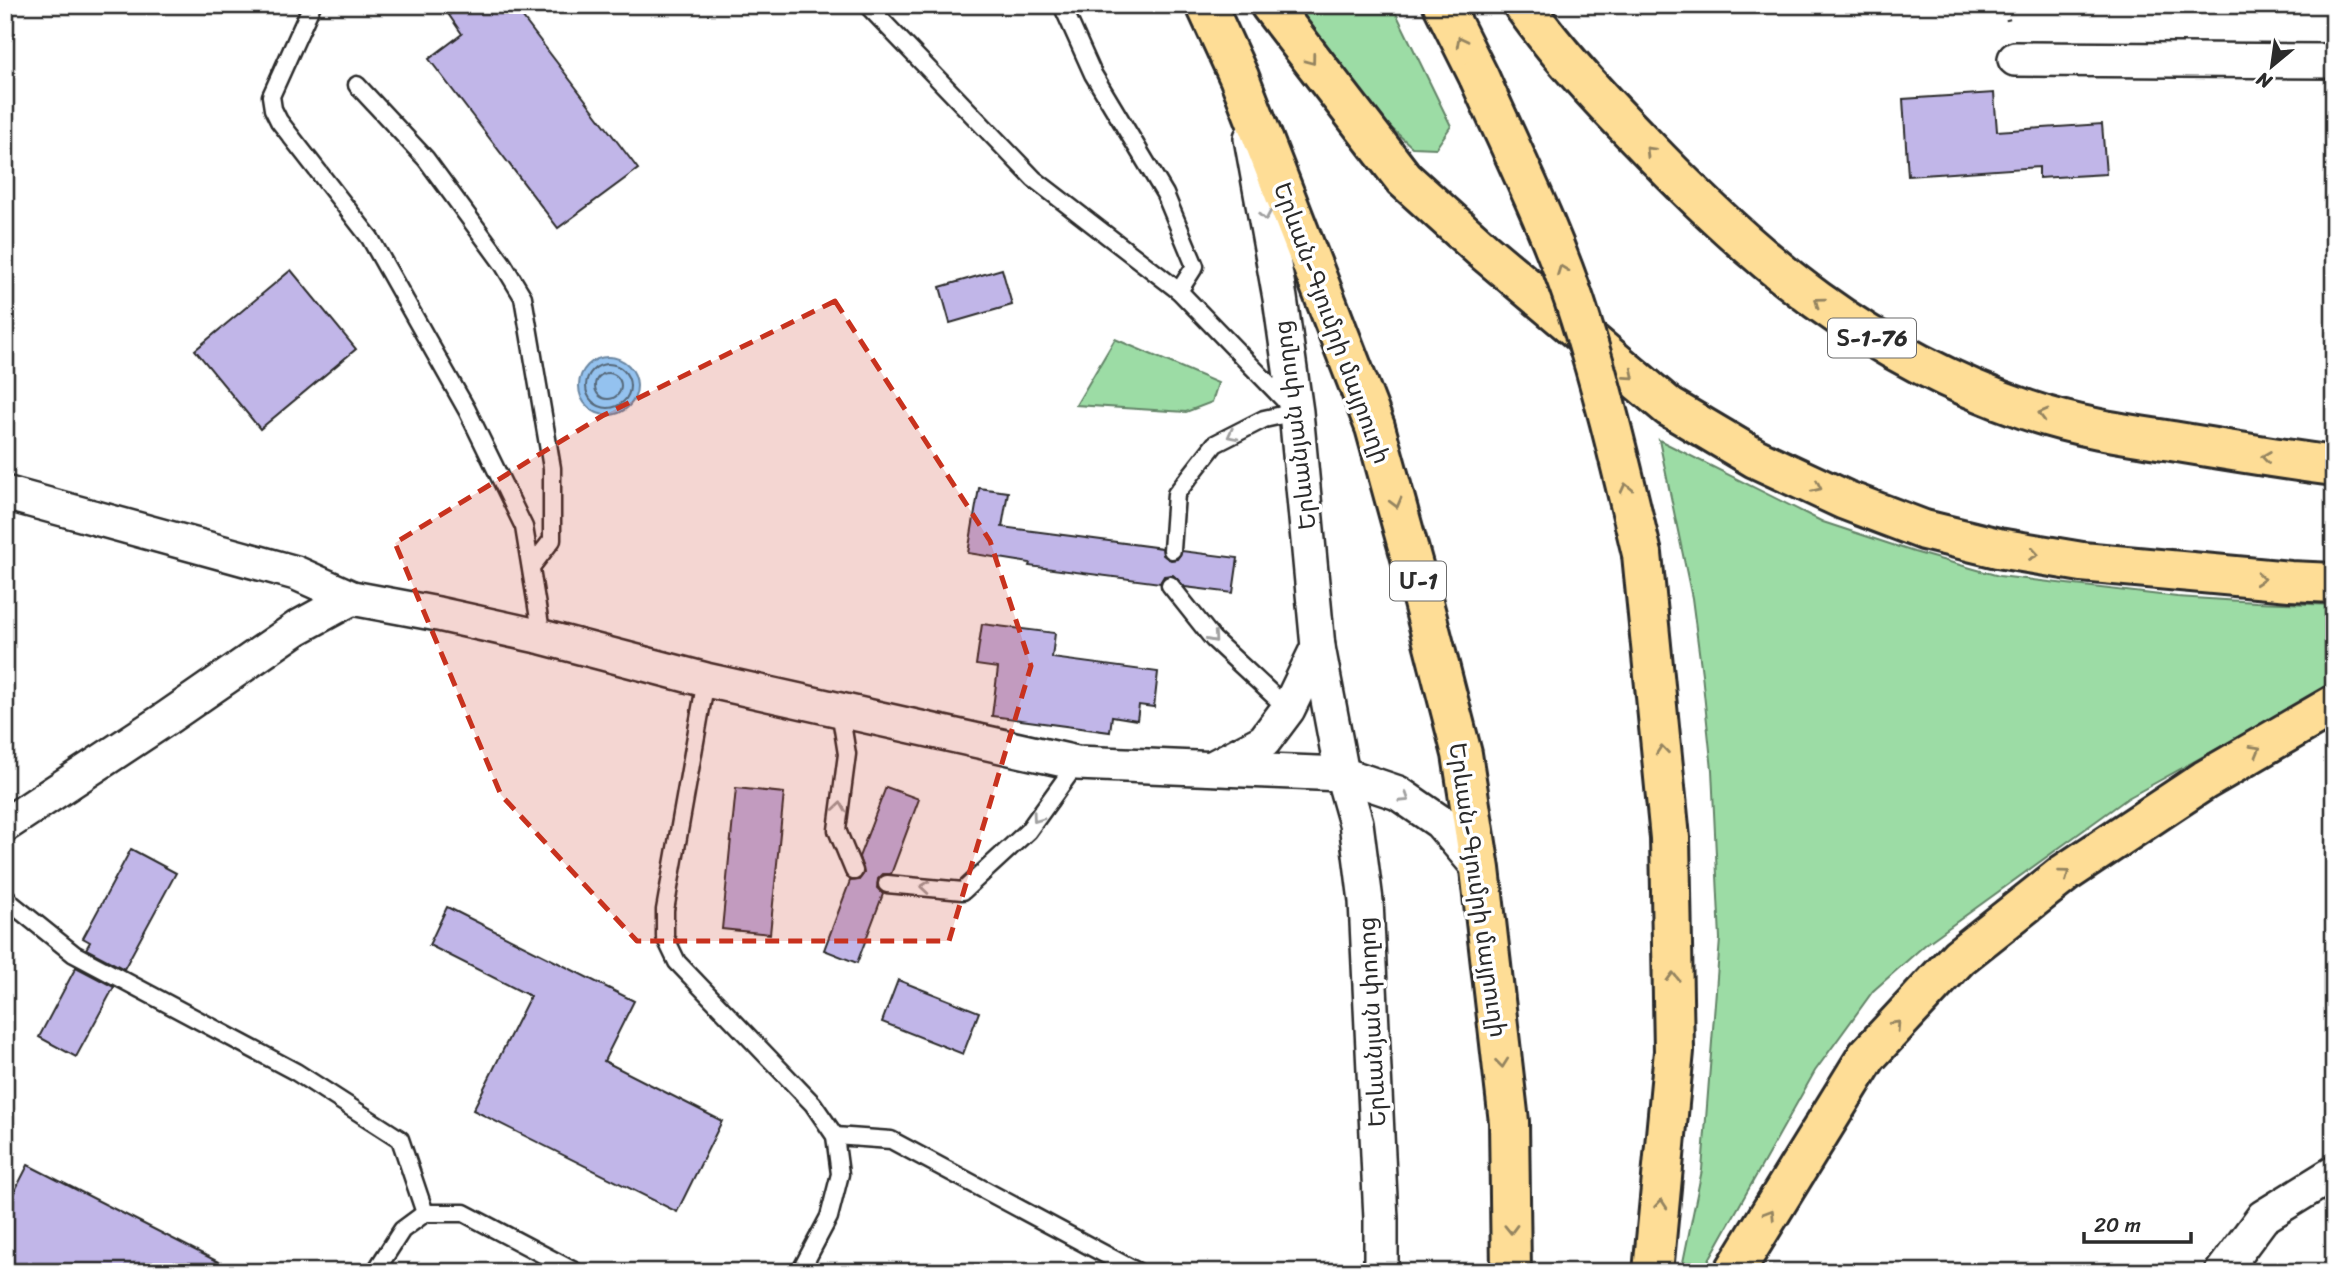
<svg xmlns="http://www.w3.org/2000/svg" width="2339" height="1277" viewBox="0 0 2339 1277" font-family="Sriracha,'Noto Sans Armenian',sans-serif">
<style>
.green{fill:#9cdca5;stroke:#648468;stroke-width:2}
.water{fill:#94c2ef;stroke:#6a86a1;stroke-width:2}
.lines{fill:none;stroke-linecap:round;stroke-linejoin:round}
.shore{stroke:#556779;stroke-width:2}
.building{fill:#c1b6e8;stroke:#2b2b2b;stroke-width:2}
.lane-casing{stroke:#2b2b2b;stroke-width:21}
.street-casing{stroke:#2b2b2b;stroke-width:38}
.highway-casing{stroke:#2b2b2b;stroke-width:44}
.path{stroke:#2b2b2b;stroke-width:4.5;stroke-dasharray:2 5;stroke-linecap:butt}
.lane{stroke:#fff;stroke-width:16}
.street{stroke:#fff;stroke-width:33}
.highway{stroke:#fedd96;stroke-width:38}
.highway-bridge-casing{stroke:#2b2b2b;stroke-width:44;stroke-linecap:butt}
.highway-bridge{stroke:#fedd96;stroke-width:38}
.oneway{stroke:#948460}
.oneway2{stroke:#a0a0a0}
.marked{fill:#c8321e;fill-opacity:0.2;stroke:#c8321e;stroke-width:5;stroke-dasharray:14 9;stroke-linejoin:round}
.labels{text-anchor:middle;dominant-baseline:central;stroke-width:7;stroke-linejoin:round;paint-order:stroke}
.shield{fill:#fff;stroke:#6b6b6b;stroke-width:2}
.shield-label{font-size:23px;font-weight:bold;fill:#2b2b2b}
.street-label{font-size:24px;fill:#2b2b2b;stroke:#fff}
</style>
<rect width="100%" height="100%" fill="#fff"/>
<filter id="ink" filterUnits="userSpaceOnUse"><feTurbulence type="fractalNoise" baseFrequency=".0143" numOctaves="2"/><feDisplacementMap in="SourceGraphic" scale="14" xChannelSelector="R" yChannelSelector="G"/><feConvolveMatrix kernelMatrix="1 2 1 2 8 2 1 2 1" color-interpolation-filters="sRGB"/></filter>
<g filter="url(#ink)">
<!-- green -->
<g class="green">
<path d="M1295,5H1392L1451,126L1436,148L1412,147L1386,123L1343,70Z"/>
<path d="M1115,339L1218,383L1212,402L1186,412L1076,405Z"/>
<path d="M1659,440L1823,522L1914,552L1999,576L2177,597L2256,602L2334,605V684L2128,798L1926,944L1873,991L1815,1071L1702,1272H1681L1702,1170L1720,939L1712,770L1702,674L1692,598Z"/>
</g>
<!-- water -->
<circle class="water" cx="608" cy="386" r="29"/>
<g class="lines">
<!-- shore -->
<g class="shore">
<circle cx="608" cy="386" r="22"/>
<circle cx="608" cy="386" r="13"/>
</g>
</g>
<!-- building -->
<g class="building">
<path d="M442,5H513L638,169L558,228L429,59L462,34Z"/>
<path d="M1994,93L1997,131L2102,124L2106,174L2039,178V167L1908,176L1903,99Z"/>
<path d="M1002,269L1012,305L950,323L940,287Z"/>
<path d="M291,270L356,349L260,429L195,350Z"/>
<path d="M979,488L1008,492L1002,527L1162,548L1163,555L1171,560L1177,559L1182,551L1238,558L1233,593L1185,587L1173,575L1164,576L1160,583L1029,566L1030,563L968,553Z"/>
<path d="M982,624L1055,633L1052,658L1158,672L1154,707L1139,705L1137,720L1112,716L1110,732L992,716L998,668L976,665Z"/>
<path d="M886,787L919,799L891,874H883L878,879L877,888L883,894L857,963L824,950L850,881L859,880L864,873L859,857Z"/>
<path d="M736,788L784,793L770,934L722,929Z"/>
<path d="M131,849L176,873L124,969L86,949L90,942L83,938Z"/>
<path d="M447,907L634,1001L604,1061L722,1121L677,1212L473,1110L530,996L429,945Z"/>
<path d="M76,967L114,987L76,1057L39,1037Z"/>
<path d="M898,980L979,1012L963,1054L882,1022Z"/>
<path d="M28,1165L238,1272H5V1210Z"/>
</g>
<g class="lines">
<defs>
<g id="lane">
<path d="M312,5L271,96L273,109L279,121L370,238L467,410L524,527L542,637"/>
<path d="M867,5L1034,179L1179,291L1291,407"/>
<path d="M1062,5L1093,74L1165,194L1195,266L1179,291"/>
<path d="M357,85L426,159L503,264L523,297L552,468V540L531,567"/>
<path d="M1172,550L1176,494L1215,444L1264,419L1296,412"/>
<path d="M1170,585L1213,639L1288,709"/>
<path d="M706,680L665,910V937L677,962L813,1104L835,1136L840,1174L829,1217L800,1272"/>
<path d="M840,711L847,754L837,830L854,871"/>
<path d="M887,884L963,891L1028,831L1077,763"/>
<path d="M5,895L12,904L74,954L296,1072L400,1139L425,1213"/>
<path d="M835,1136L891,1140L1138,1272"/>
<path d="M375,1272L402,1230L425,1213H464L576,1272"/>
</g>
<g id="street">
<path d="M2015,59L2334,61"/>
<path d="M1251,138L1280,298L1296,412L1318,647L1342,774L1356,823L1366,901L1381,1219V1272"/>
<path d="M5,493L296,573L352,598L438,614L542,637L706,680L1077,763L1342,774L1398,793L1440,822L1480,869"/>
<path d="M1214,767L1264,741L1288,709L1318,647"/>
<path d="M5,825L167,718L297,628L352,598"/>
<path d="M2222,1272L2263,1217L2334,1173"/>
</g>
<g id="highway">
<path d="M1206,5L1239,77L1375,427L1419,587L1462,754L1480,869L1509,1122L1511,1272"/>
<path d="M1270,5L1404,179L1485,252L1669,407L1755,458L1845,500L1924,530L1998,548L2082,562L2290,581L2334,583"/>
<path d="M1443,5L1479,77"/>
<path d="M1523,5C1558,54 1599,98 1641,141C1756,262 1867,355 2027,410C2074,426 2123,434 2172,441C2226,450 2280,459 2334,466"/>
<path d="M1642,554L1670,838L1674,1051L1653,1272"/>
<path d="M1734,1272L1867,1056L1959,957L2065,873L2205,780L2334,705"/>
</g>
</defs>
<!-- lane casing -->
<use href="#lane" class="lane-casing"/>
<!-- street casing -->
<use href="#street" class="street-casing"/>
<!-- highway casing -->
<use href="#highway" class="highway-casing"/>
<!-- path -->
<path class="path" d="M2005,5L2009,25"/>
<!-- lane -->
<use href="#lane" class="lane"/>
<!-- street -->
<use href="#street" class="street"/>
<!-- highway -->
<use href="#highway" class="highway"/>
<defs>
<path id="highway-bridge" d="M1479,77C1514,156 1554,235 1580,318C1605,396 1623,475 1642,554"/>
</defs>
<!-- highway-bridge casing -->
<use href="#highway-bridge" class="highway-bridge-casing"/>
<!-- highway-bridge -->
<use href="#highway-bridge" class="highway-bridge"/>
</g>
<!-- one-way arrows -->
<defs><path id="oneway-chevron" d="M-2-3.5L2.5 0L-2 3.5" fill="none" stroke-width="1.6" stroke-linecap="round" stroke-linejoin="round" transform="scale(1.75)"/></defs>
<g class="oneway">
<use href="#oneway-chevron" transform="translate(1461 41) rotate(-117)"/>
<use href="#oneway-chevron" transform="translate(1311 60) rotate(53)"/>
<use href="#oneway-chevron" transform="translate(1650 151) rotate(-134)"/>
<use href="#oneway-chevron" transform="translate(1562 270) rotate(-111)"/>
<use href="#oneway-chevron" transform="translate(1819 302) rotate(-143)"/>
<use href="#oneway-chevron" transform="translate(1630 375) rotate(40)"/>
<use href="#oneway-chevron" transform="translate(2043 414) rotate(-165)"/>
<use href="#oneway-chevron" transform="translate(2266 457) rotate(-172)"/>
<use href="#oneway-chevron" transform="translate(1817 487) rotate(25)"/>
<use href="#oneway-chevron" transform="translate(1626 488) rotate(-103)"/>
<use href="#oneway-chevron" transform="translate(1396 503) rotate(75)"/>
<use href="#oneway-chevron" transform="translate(2034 554) rotate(10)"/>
<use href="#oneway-chevron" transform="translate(2260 579) rotate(5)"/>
<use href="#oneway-chevron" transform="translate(1662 750) rotate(-96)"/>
<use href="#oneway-chevron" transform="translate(2256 750) rotate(-30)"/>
<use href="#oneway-chevron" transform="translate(2065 874) rotate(-36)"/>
<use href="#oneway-chevron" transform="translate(1673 977) rotate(-91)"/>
<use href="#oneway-chevron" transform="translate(1896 1025) rotate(-47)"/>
<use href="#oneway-chevron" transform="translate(1502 1063) rotate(84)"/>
<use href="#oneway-chevron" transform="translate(1661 1204) rotate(-85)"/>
<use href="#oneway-chevron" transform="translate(1770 1214) rotate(-58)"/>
<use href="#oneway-chevron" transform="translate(1511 1229) rotate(89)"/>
</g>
<g class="oneway2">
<use href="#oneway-chevron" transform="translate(1265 216) rotate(80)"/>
<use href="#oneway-chevron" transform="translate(1232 435) rotate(153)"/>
<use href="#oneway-chevron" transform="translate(1213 638) rotate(48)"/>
<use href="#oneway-chevron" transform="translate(1405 798) rotate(33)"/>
<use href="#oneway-chevron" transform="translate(840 807) rotate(-82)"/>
<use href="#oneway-chevron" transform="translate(1037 818) rotate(126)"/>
<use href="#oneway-chevron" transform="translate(925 887) rotate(-175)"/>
</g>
</g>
<!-- marked area -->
<path class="marked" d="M835,301L990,541L1031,666L949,941H637L501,795L395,543L602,416Z"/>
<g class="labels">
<!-- shield labels -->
<g class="shield">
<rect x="1828" y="318.5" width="88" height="39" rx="5"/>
<rect x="1390" y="561.5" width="56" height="39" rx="5"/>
</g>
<g class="shield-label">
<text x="1872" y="338">Տ-1-76</text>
<text x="1418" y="581">Մ-1</text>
</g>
<!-- street labels -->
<g class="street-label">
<text transform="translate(1332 323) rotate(70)">Երևան-Գյումրի մայրուղի</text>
<text transform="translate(1295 425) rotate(-97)">Երևանյան փողոց</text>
<text transform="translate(1478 890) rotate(82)">Երևան-Գյումրի մայրուղի</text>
<text transform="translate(1372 1022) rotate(-93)">Երևանյան փողոց</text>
</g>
</g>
<!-- margin -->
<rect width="2339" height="1277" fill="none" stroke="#fff" stroke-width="28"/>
<rect x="14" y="14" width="2311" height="1249" fill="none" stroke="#2b2b2b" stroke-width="2.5" filter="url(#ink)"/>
<!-- north arrow -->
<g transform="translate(2272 66) rotate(209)" stroke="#ffffff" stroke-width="5" paint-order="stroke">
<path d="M0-5L12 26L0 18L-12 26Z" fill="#2b2b2b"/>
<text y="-10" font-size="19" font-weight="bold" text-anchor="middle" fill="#2b2b2b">N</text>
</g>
<!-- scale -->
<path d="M2084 1232v10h107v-10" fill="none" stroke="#2b2b2b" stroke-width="3.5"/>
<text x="2094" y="1232" font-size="21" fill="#2b2b2b" stroke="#ffffff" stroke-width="5" paint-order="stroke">20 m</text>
</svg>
